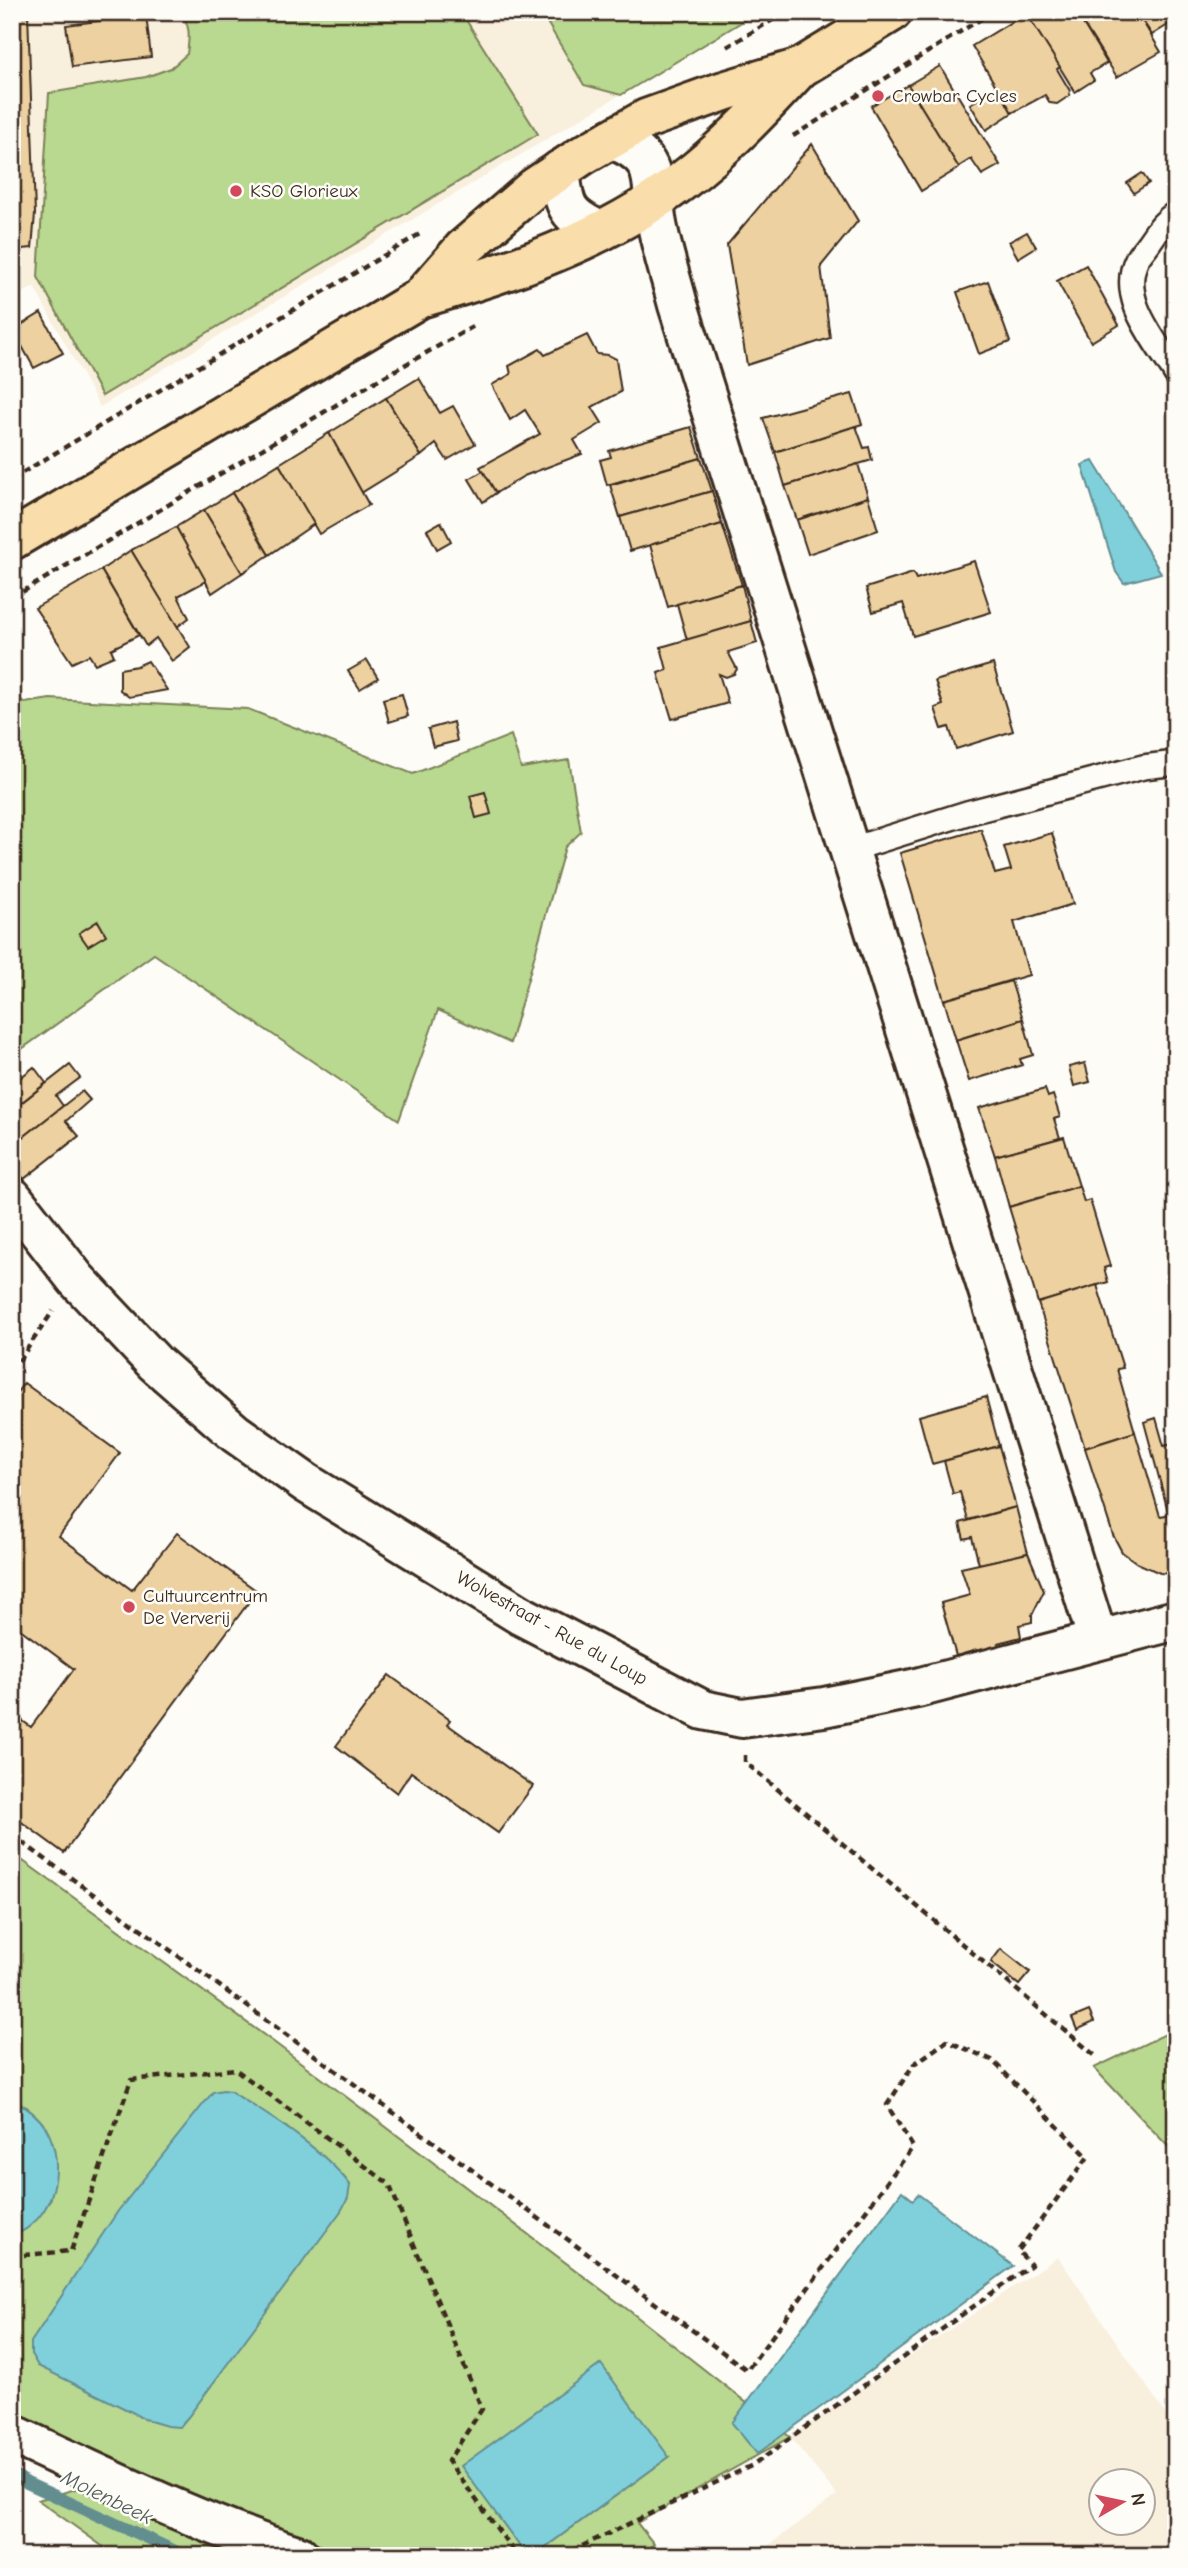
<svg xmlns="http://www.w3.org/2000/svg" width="1188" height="2568" viewBox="0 0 1188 2568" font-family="'Comic Neue',sans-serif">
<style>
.built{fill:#f8efdd;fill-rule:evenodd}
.green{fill:#b9d890;stroke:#7a8157;stroke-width:2;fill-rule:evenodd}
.water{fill:#80d0dc;stroke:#648e90;stroke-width:2}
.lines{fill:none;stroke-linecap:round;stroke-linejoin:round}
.stream{stroke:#648e90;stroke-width:12}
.building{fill:#edd1a1;stroke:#3b2a1e;stroke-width:2}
.service-casing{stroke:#3b2a1e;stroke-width:28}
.minor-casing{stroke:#3b2a1e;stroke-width:44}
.tertiary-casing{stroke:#3b2a1e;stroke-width:44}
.primary-casing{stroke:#3b2a1e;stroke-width:44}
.path{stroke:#3b2a1e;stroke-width:4.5;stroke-dasharray:7 5;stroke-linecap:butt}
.service{stroke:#fdfcf7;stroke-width:23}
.minor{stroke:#fdfcf7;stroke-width:38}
.tertiary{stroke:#fdfcf7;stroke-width:38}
.primary{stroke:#f9ddab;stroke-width:38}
.poi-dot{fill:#d1495b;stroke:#fdfcf7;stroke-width:2.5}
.labels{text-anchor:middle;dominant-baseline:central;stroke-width:5;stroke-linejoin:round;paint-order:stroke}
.poi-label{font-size:19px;fill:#3b2a1e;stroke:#fdfcf7;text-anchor:start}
.street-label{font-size:19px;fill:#3b2a1e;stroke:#fdfcf7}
.water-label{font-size:21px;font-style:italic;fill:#505c57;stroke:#fdfcf7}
</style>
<rect width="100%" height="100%" fill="#fdfcf7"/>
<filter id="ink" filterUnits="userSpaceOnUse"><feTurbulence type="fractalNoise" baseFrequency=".0143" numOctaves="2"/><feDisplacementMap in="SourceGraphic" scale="14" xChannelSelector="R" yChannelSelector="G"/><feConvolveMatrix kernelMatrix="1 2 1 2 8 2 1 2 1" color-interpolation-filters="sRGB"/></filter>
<g filter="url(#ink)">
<!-- built -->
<g class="built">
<path d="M12,12H758L100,407L34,287L12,299Z"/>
<path d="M1058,2257L1176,2429V2556H754L837,2495L790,2437ZM1100,2480H1142V2522H1100Z"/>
</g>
<!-- green -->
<g class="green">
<path d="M178,12H461L538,134L102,396L38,277L49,93L146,77L171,68L187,54C189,39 192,23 178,12Z"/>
<path d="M541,12H758L621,95L584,85Z"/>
<path d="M12,693L25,703L50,699L248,709L413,774L511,735L521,768L569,760L581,832L565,847L510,1043L438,1010L399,1120L154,954L12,1056Z"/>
<path d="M12,1853L275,2043L631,2312L790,2437L637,2523L654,2544L637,2556H533L669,2457L462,2466L527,2556H355L338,2552L82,2455L12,2424V2236L37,2219L51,2198L28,2108L12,2099ZM286,2127L342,2175L350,2185L340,2211L180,2427Z"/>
<path d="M1176,2029V2155L1094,2068Z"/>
<path d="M79,2488L261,2556H116L38,2500Z"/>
</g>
<!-- water -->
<g class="water">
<path d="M1093,461L1161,573L1124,583L1116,572L1082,465Z"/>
<path d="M223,2090L230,2091C268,2115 324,2149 350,2185L348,2198L341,2211L188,2417L179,2427L167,2426L150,2421L38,2366L31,2354V2342L118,2211L213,2092Z"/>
<path d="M12,2099C25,2106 38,2115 46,2128C67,2164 55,2221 12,2236Z"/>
<path d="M902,2191L913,2200L918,2194L1013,2266L757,2454L732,2423Z"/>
<path d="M601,2364L669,2457L533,2556H527L461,2466Z"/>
</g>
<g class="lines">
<!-- stream -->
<path class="stream" d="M12,2473L27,2483L186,2556"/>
</g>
<!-- building -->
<g class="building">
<path d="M12,12H28L35,214L32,248L12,250Z"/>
<path d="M1076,12L1107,63L1090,73L1094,80L1075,92L1026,13Z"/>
<path d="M1076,12H1137L1161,52L1117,77Z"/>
<path d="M1137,12H1176V20L1152,35Z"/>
<path d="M1026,13L1060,67L1057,69L1070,91L1069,96L1057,104L1050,103L1045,95L1012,113L972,46Z"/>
<path d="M146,15L151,57L72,67L66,25Z"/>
<path d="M940,66L1000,165L982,175L971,159L958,167L908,85Z"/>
<path d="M908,85L959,168L921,191L871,106Z"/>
<path d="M998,87L1012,113L986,130L970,104Z"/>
<path d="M812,144L858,221L821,266L830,338L747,365L727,245Z"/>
<path d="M1142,173L1149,183L1134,193L1127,183Z"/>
<path d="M1027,232L1036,247L1018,258L1009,242Z"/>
<path d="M1086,265L1119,325L1091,342L1057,281Z"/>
<path d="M988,281L1010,342L979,354L957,292Z"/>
<path d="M41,313L63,353L34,368L13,330Z"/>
<path d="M587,335L597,354L608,355L616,359L621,392L592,407L602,423L574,440L582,454L524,476L496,493L480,467L540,434L525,410L510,420L492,385L511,374L509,366L540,349L545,355Z"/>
<path d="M419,378L440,413L453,406L475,444L447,460L436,444L421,456L386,398Z"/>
<path d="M852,394L862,424L775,452L763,418Z"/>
<path d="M386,398L421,456L361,493L329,433Z"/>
<path d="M856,426L864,448L869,447L872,460L785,486L775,452Z"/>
<path d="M691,427L701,458L607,485L600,460L611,457L609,451Z"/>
<path d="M329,433L369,505L319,534L279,464Z"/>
<path d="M701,458L712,491L620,517L610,485Z"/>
<path d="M279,464L314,524L269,555L232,493Z"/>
<path d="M858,464L868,497L797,520L785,486Z"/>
<path d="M483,471L496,493L483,502L469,479Z"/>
<path d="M712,491L722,524L630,551L620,517Z"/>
<path d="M232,493L269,555L242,573L204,510Z"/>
<path d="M868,497L878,530L808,554L797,520Z"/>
<path d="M204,510L242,573L212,593L176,527Z"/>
<path d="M441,522L451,541L437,549L427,530Z"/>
<path d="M722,524L742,585L668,607L650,545Z"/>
<path d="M176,527L206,581L178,596L189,618L177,627L131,550Z"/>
<path d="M131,550L190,647L172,661L156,638L146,646L101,570Z"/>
<path d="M974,561L991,612L913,636L903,603L873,612L866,588L913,573L916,579Z"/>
<path d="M101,570L139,635L111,649L114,656L95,664L89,655L72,663L35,608Z"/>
<path d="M742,585L751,621L687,640L677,604Z"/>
<path d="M751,621L757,643L728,652L737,669L734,674L726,677L719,674L728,703L672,719L658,673L667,670L661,647Z"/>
<path d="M367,660L378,678L360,689L348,671Z"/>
<path d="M148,661L167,690L129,697L120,690V669L137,666Z"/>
<path d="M993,664L1013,731L956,749L949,727L942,729L935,708L943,705L935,681Z"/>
<path d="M402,694L408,716L389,722L383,699Z"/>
<path d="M453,722L457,741L433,747L428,729Z"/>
<path d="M485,792L491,814L476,818L470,796Z"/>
<path d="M981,829L995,874L1011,870L1004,847L1052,833L1073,904L1014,922L1029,975L944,1000L900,853Z"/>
<path d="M98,921L106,935L88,946L79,933Z"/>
<path d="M1011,981L1023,1019L956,1040L944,1000Z"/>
<path d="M1023,1019L1033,1055L1020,1059L1022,1065L969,1081L956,1040Z"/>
<path d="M1085,1063L1090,1082L1074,1086L1069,1067Z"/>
<path d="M70,1065L80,1078L56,1096L63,1106L12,1146V1110Z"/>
<path d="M34,1067L46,1083L12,1110V1077L16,1081Z"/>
<path d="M1045,1089L1048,1097L1053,1095L1060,1117L1054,1119L1060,1138L995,1156L979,1108Z"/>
<path d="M82,1091L90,1100L66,1121L79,1136L24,1179L12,1165V1146Z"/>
<path d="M1064,1137L1079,1186L1009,1207L995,1156Z"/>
<path d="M1079,1186L1084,1202L1090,1200L1110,1266L1104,1268L1108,1282L1038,1303L1009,1207Z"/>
<path d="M1097,1285L1123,1368L1117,1369L1135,1432L1085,1448L1038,1303Z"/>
<path d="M24,1383L120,1453L59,1536L132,1590L177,1533L257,1591L64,1853L12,1815V1713L31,1727L74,1669L12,1623V1399Z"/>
<path d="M986,1397L999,1446L932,1464L919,1416Z"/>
<path d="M1156,1418L1164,1446L1176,1443V1526L1172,1514L1169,1515L1144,1422Z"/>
<path d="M1135,1432L1160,1516L1172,1514L1176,1526V1574L1160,1573L1137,1563L1122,1552L1113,1535L1085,1448Z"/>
<path d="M999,1446L1016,1507L968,1520L960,1492L953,1494L944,1461Z"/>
<path d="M1016,1507L1028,1553L979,1564L972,1537L964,1539L960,1523Z"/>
<path d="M1028,1553L1044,1591L1032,1615V1622L1019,1625L1021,1637L998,1643L1000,1649L979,1656L977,1650L956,1656L941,1603L970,1595L961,1568Z"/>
<path d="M389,1675L450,1720L447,1724L533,1786L498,1833L411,1772L397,1793L336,1746Z"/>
<path d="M1001,1949L1030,1972L1019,1985L991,1962Z"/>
<path d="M1089,2011L1094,2022L1077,2030L1072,2018Z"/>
</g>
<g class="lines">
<defs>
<g id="service">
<path d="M1176,213C1165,220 1157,230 1150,241C1146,247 1140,253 1137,259C1117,299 1157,342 1176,374"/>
<path d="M849,850L967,813L1143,767L1176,763"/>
</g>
<path id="minor" d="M12,2434C107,2478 200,2524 300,2556"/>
<g id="tertiary">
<path d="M611,139C663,158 649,182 657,224C662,251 671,278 678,305L1098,1640"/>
<path d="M560,170C564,207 566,216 601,231"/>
<path d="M12,1197L76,1279L155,1363L235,1433L306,1483L522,1616L703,1710L742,1718L824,1707L917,1688L1176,1620"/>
</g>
<g id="primary">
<path d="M420,298L463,249L535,187L583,155L646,119L724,91L800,68L892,12"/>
<path d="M12,540L420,298C511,272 604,240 681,182C725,149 763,108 800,68"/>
</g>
</defs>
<!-- service casing -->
<use href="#service" class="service-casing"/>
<!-- minor casing -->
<use href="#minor" class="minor-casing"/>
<!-- tertiary casing -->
<use href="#tertiary" class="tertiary-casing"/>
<!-- primary casing -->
<use href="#primary" class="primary-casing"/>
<!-- path -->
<g class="path">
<path d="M727,47L786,12"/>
<path d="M793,136L992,12"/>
<path d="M12,479L423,232"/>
<path d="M12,598L383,377L476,325"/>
<path d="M12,1371L53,1311"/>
<path d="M745,1755V1762L1098,2058"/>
<path d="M12,1835L747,2370L913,2147L887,2105L914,2064L947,2041L992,2060L1088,2157L1018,2251L1031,2265L755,2464L561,2556"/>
<path d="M12,2256L71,2251L131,2080L235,2069L389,2184L482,2409L448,2461L517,2556"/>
</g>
<!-- service -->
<use href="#service" class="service"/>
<!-- minor -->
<use href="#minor" class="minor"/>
<!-- tertiary -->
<use href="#tertiary" class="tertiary"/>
<!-- primary -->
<use href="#primary" class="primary"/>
</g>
</g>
<!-- markers -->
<g class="poi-dot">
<circle cx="878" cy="96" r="7"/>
<circle cx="236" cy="191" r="7"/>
<circle cx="129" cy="1607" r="7"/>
</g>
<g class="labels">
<!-- poi labels -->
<g class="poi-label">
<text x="892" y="96">Crowbar Cycles</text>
<text x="250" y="191">KSO Glorieux</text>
<text x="143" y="1596">Cultuurcentrum<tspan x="143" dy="22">De Ververij</tspan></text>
</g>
<!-- street labels -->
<g class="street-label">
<text transform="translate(552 1628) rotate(29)">Wolvestraat - Rue du Loup</text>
</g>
<!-- water labels -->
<g class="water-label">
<text transform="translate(107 2497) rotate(26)">Molenbeek</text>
</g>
</g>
<!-- margin -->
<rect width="1188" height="2568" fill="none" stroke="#fdfcf7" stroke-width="42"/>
<rect x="21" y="21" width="1146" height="2526" fill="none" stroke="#3b2a1e" stroke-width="2.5" filter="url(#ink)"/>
<!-- north arrow -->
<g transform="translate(1122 2502) rotate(81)"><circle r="33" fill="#fdfcf7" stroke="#afa8a0" stroke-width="2"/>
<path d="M0-5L12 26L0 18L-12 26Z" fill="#d1495b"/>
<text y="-10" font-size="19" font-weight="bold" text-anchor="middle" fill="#3b2a1e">N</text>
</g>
</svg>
